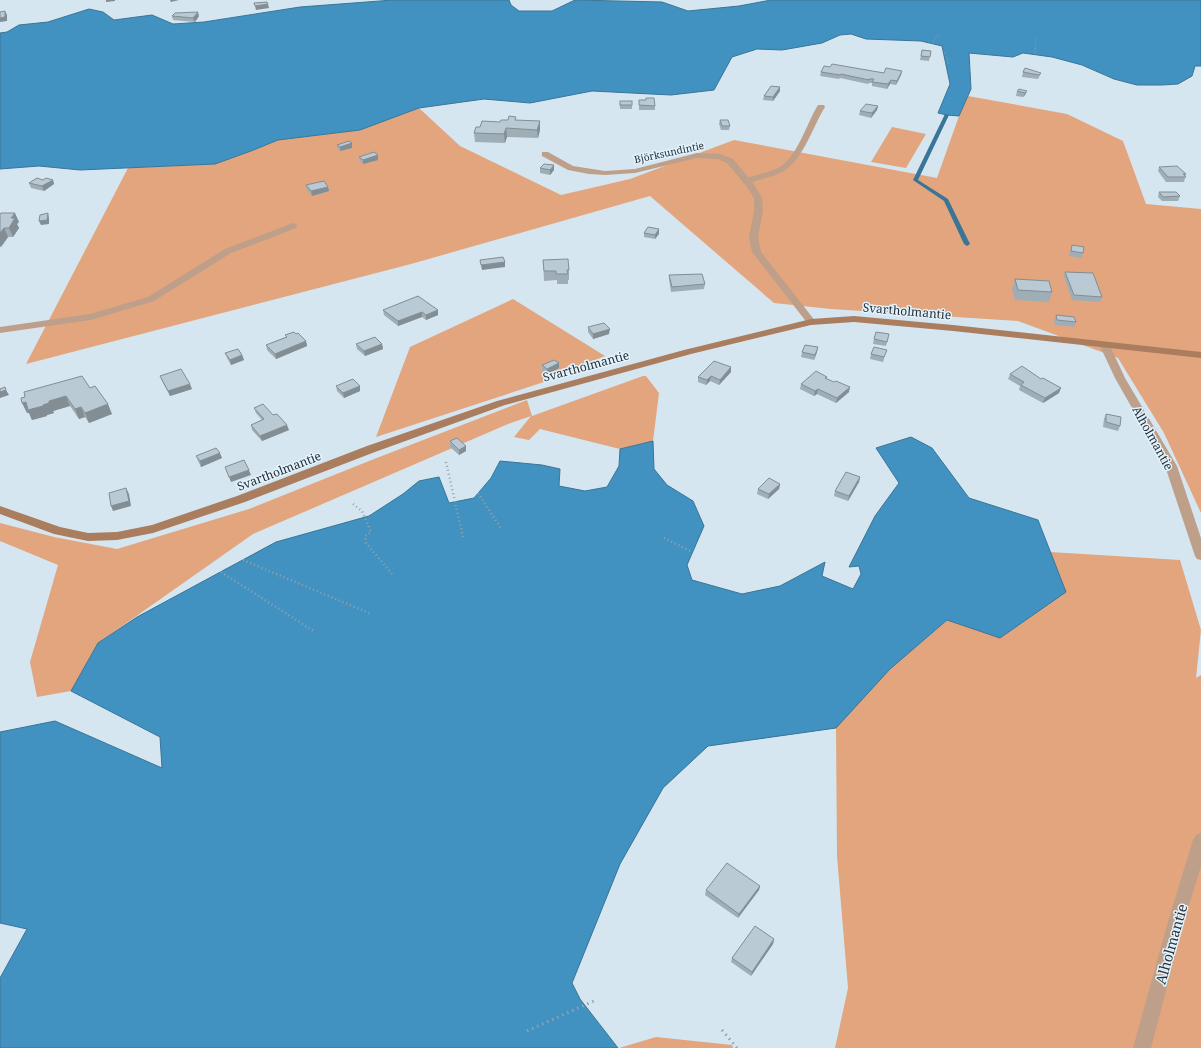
<svg xmlns="http://www.w3.org/2000/svg" width="1201" height="1048" viewBox="0 0 1201 1048" font-family="'Noto Serif',serif">
<style>
.green{fill:#e2a57d}
.water{fill:#4192c1;stroke:#3a7597}
.lines{fill:none;stroke-linecap:round;stroke-linejoin:round}
.stream{fill:#3a7597;fill-rule:evenodd}
.path-far2{stroke:#95a2ab;stroke-width:1.5;stroke-dasharray:0.5 2;stroke-linecap:butt}
.path-far1{stroke:#95a2ab;stroke-width:2.5;stroke-dasharray:1 3;stroke-linecap:butt}
.path{stroke:#95a2ab;stroke-width:3;stroke-dasharray:1.5 4;stroke-linecap:butt}
.lane{fill:#be9f8a;fill-rule:evenodd}
.street{fill:#be9f8a;fill-rule:evenodd}
.secondary{fill:#ab7d5f;fill-rule:evenodd}
.wall{fill:#9faeb6}
.shaded-wall{fill:#828d94}
.building{fill:#b9cad4;stroke:#828d94}
.labels{text-anchor:middle;dominant-baseline:central;stroke-width:3;stroke-linejoin:round;paint-order:stroke}
.far-street-label{font-size:10px;fill:#293034;stroke:#e2f3fe}
.street-label{font-size:12px;fill:#293034;stroke:#e2f3fe}
.near-street-label{font-size:14px;fill:#293034;stroke:#e2f3fe}
</style>
<rect width="100%" height="100%" fill="#d5e6f1"/>
<!-- green -->
<g class="green">
<path d="M968,96L1067,114L1123,141L1146,204L1201,209V513L1164,433L1118,358L1018,321L831,309L774,303L650,196L411,264L26,364L128,168L215,164L251,151L278,140L360,130L419,108L460,146L561,195L630,179L734,140L937,178L959,116Z"/>
<path d="M892,127L926,134L906,168L871,162Z"/>
<path d="M513,299L605,356L544,382L376,437L410,347Z"/>
<path d="M643,376H646L659,393L653,441L620,449L540,429L529,440L514,437L531,416L508,424L253,534L98,643L71,691L37,697L30,662L58,565L0,541V523L54,537L117,549L249,509L374,459L527,400L532,416Z"/>
<path d="M1045,539L1050,552L1180,560L1201,630L1196,678L1201,675V1048H835L848,988L837,856L836,728L708,746L663,788L620,864L572,983L580,999L542,936L597,767L915,647Z"/>
<path d="M656,1037L732,1045L733,1048H619Z"/>
</g>
<!-- water -->
<g class="water">
<path d="M393,0H509L511,5L519,11H552L575,0L662,2L688,11L739,6L771,0H1201V66H1195L1192,76L1178,84L1162,85H1137L1114,79L1082,65L1052,57L1023,53L1013,57L969,53L971,89L959,116L947,115L938,113L950,84L942,46L921,41L866,39L851,34L840,35L822,43L782,50L757,49L732,57L714,90L671,95L592,91L530,103L484,99L419,108L360,130L278,140L251,151L215,164L80,170L39,166L0,169V33L7,32L19,25L48,22L89,9L103,12L114,20L152,15L173,24L204,22L300,7Z"/>
<path d="M911,437L932,448L969,498L1038,520L1066,592L1000,638L947,620L890,669L836,728L708,746L663,788L620,864L572,983L580,999L618,1048H0V978L27,929L0,923V732L55,721L162,768L160,737L71,691L98,643L137,617L276,542L369,516L403,494L419,481L439,477L449,503L474,498L491,478L500,461L542,465L560,469L559,486L585,491L607,487L619,466L620,449L653,441L654,469L667,485L693,501L704,526L687,565L692,580L742,594L780,586L825,562L822,576L853,589L861,574L859,566L849,567L875,516L899,483L876,448Z"/>
</g>
<g class="lines">
<!-- stream -->
<path class="stream" d="M945,114L949,115L918,180L948,199L970,244L967,246L964,244L944,201L913,180Z"/>
<!-- path-far2 -->
<g class="path-far2">
<path d="M932,43L939,34"/>
<path d="M944,53H946L948,64"/>
<path d="M1035,54L1036,38"/>
</g>
<!-- path-far1 -->
<g class="path-far1">
<path d="M446,462L463,537"/>
<path d="M478,493L502,530"/>
<path d="M353,504L362,511L371,532L365,536L366,543L392,574"/>
<path d="M664,538L692,552"/>
<path d="M243,560L369,613"/>
<path d="M221,572L315,632"/>
</g>
<!-- path -->
<g class="path">
<path d="M722,1030L737,1048"/>
<path d="M527,1031L596,1000"/>
</g>
<!-- lane -->
<g class="lane">
<path d="M818,105H824L825,107C813,126 803,161 782,172C772,177 760,179 749,183H743L742,181L743,179C754,176 765,173 776,169C797,160 806,124 818,105Z"/>
<path d="M293,223L296,224L297,226L296,228L231,253L154,301L91,320L0,333V327L90,314L148,297L225,249Z"/>
</g>
<!-- street -->
<g class="street">
<path d="M542,152H548L573,166L605,171L635,169L697,153L720,154L733,159L753,183L762,198L763,211L758,237L761,252L816,322L811,325L808,324L752,252L749,237L754,211V198L747,187L727,163L718,159L697,158L635,173L605,175L589,174L568,170L542,156Z"/>
<path d="M1105,343L1110,346L1125,378L1177,466L1201,538V560L1197,559L1195,556L1165,466L1115,378L1100,346Z"/>
<path d="M1201,833V866L1185,918L1151,1048H1133L1169,918L1193,840L1196,835Z"/>
</g>
<!-- secondary -->
<path class="secondary" d="M854,316L953,325L1201,352V358L953,331L854,322L811,325L691,354L505,405L375,452L245,502L153,533L117,540L88,541L54,534L0,514V506L60,527L88,533L117,532L152,525L237,496L367,446L497,401L684,350L811,319Z"/>
</g>
<!-- wall -->
<g class="wall">
<path d="M172,16H199L195,22L173,20Z"/>
<path d="M922,50L931,51L929,61L920,60Z"/>
<path d="M830,67L884,73L902,71L901,75L896,85L890,84L887,89L872,86V83H869L868,84L840,78L839,79L820,76L821,72Z"/>
<path d="M1023,72L1041,73L1038,79L1022,77Z"/>
<path d="M780,91L773,101L763,100L764,96Z"/>
<path d="M1017,91H1027L1025,95L1023,97L1016,96Z"/>
<path d="M639,100L655,106V110H639Z"/>
<rect x="620" y="101" width="12" height="8"/>
<path d="M878,106L877,110L871,118L859,115L860,111Z"/>
<path d="M517,120L540,130L538,138L507,137L505,143L475,142L474,133L480,127Z"/>
<path d="M720,120L730,126L729,130H721L719,124Z"/>
<path d="M337,145L352,148L340,151L338,149Z"/>
<path d="M359,157L378,160L363,164L360,161Z"/>
<path d="M1159,167L1186,174L1184,182H1166L1158,171Z"/>
<path d="M540,168L554,170L550,175L540,173Z"/>
<path d="M43,180H53L54,184L44,191L31,188L29,183Z"/>
<path d="M306,185L328,187L329,191L312,196L307,190Z"/>
<path d="M1159,192L1180,196L1178,201H1162L1158,197Z"/>
<path d="M0,214L19,222L17,224L19,228L13,237H8L1,247H0Z"/>
<path d="M644,233L659,234L655,239L644,237Z"/>
<path d="M1072,245L1083,253L1082,258L1069,256Z"/>
<path d="M543,260L569,270V280H568V284H557V280L544,281Z"/>
<path d="M1065,272L1102,297L1100,302L1072,300L1064,276Z"/>
<path d="M669,275L705,284L704,289L671,292L669,279Z"/>
<path d="M1015,279L1052,292L1049,302L1015,300L1012,289Z"/>
<path d="M418,296L438,315L426,320L422,317L398,326L384,315L383,310Z"/>
<path d="M1056,315L1076,322L1074,327L1055,325L1054,320Z"/>
<path d="M588,327L609,334L593,339L588,332Z"/>
<path d="M285,335L306,341L307,346L276,359L267,350L266,345L286,337Z"/>
<path d="M874,339H888L886,346L873,344Z"/>
<path d="M356,344H382L383,349L365,356L357,349Z"/>
<path d="M802,352H817L814,360L801,357Z"/>
<path d="M225,353L242,355L244,360L231,365L227,358Z"/>
<path d="M871,354L885,355L883,362L870,359Z"/>
<path d="M542,365L559,368L547,374L542,370Z"/>
<path d="M731,367V372L719,385L710,381L706,385L698,382V377Z"/>
<path d="M1010,374L1059,393L1043,403L1019,390L1020,386L1008,379Z"/>
<path d="M160,376L192,389L170,396L162,381Z"/>
<path d="M827,379L849,392L836,403L817,394L814,396L800,389L801,384Z"/>
<path d="M336,386H360V391L344,398L337,391Z"/>
<path d="M90,388L112,414L89,423L85,417L79,419L70,406L53,411L54,413L47,415V416L32,420L29,413H27Z"/>
<path d="M254,408L273,415L289,430L262,441L252,430L251,425L262,420L256,413Z"/>
<path d="M1106,414L1120,426L1118,431L1103,427L1104,419Z"/>
<path d="M450,441L466,446V451L459,455L450,447Z"/>
<path d="M196,456L222,458L201,467L198,461Z"/>
<path d="M860,477L859,482L848,501L834,496L835,491Z"/>
<path d="M780,484L779,489L768,499L757,494L758,489Z"/>
<path d="M760,886L759,890L738,918L705,895L706,890Z"/>
<path d="M774,939L773,944L751,976L731,962L732,958Z"/>
</g>
<!-- shaded-wall -->
<g class="shaded-wall">
<path d="M106,0H115V1L106,2Z"/>
<path d="M170,0H179L171,2Z"/>
<path d="M268,4L269,8L256,10L255,6Z"/>
<path d="M5,11L7,15V21L0,22V18Z"/>
<path d="M198,12L199,16L195,22L193,18Z"/>
<path d="M902,71L901,75L896,85L897,81Z"/>
<path d="M891,80L890,84L887,89L888,84Z"/>
<path d="M780,87V91L773,101V97Z"/>
<path d="M1027,91L1025,95L1023,97L1025,93Z"/>
<path d="M878,106L877,110L871,118L872,113Z"/>
<path d="M540,121V130L538,138L537,130Z"/>
<path d="M506,128L507,137L505,143L504,134Z"/>
<path d="M352,143V148L340,151V147Z"/>
<path d="M378,155V160L363,164V160Z"/>
<path d="M554,165V170L550,175V170Z"/>
<path d="M53,180L54,184L44,191L42,186Z"/>
<path d="M328,187L329,191L312,196L311,191Z"/>
<path d="M15,213L19,222L17,224L19,228L13,237L9,228L11,218Z"/>
<path d="M48,213L49,218V224L41,225L39,221Z"/>
<path d="M4,228L8,237L1,247L0,245V233Z"/>
<path d="M659,229V234L655,239V235Z"/>
<path d="M505,262V267L482,270L481,265Z"/>
<path d="M438,310V315L426,320V315Z"/>
<path d="M422,312V317L398,326V321Z"/>
<path d="M610,329L609,334L593,339V334Z"/>
<path d="M306,341L307,346L276,359L275,354Z"/>
<path d="M382,344L383,349L365,356L364,351Z"/>
<path d="M818,347L817,352L814,360L815,355Z"/>
<path d="M242,355L244,360L231,365L230,360Z"/>
<path d="M559,363V368L547,374V369Z"/>
<path d="M731,367V372L719,385L720,380Z"/>
<path d="M711,376L710,381L706,385L707,380Z"/>
<path d="M190,384L192,389L170,396L168,391Z"/>
<path d="M360,386V391L344,398L343,393Z"/>
<path d="M850,387L849,392L836,403L837,398Z"/>
<path d="M1061,388L1059,393L1043,403L1045,398Z"/>
<path d="M818,389L817,394L814,396L815,391Z"/>
<path d="M6,390L9,395L0,398V392Z"/>
<path d="M66,396L70,406L53,411L54,413L47,415V416L32,420L29,413H27L22,403L26,402L43,405L49,401Z"/>
<path d="M108,404L112,414L89,423L85,413Z"/>
<path d="M81,407L85,417L79,419L75,409Z"/>
<path d="M287,425L289,430L262,441L260,436Z"/>
<path d="M466,446V451L459,455V450Z"/>
<path d="M220,453L222,458L201,467L200,461Z"/>
<path d="M249,470L251,475L231,482L229,477Z"/>
<path d="M860,477L859,482L848,501L849,496Z"/>
<path d="M780,484L779,489L768,499L769,494Z"/>
<path d="M126,488L129,494L131,506L113,511L111,506Z"/>
<path d="M760,886L759,890L738,918L739,914Z"/>
<path d="M774,939L773,944L751,976L752,972Z"/>
</g>
<!-- building -->
<g class="building">
<path d="M267,2L268,4L255,6L254,3Z"/>
<path d="M5,11V17L0,18V12Z"/>
<path d="M198,12L193,18L172,16L175,13Z"/>
<path d="M922,50L931,51L930,57L921,56Z"/>
<path d="M832,64L884,73L886,68L902,71L897,81L891,80L888,84L872,82L874,79H869V80L841,74L840,75L821,72L824,66L830,67Z"/>
<path d="M1025,68L1041,73L1039,75L1023,72Z"/>
<path d="M771,86L780,87L773,97L764,96Z"/>
<path d="M1019,89L1027,91L1025,93L1017,91Z"/>
<path d="M646,98H654L655,106L639,105V100H646Z"/>
<rect x="620" y="101" width="12" height="4"/>
<path d="M866,104L878,106L872,113L860,111Z"/>
<path d="M509,116L516,117L515,120L540,121L537,130L506,128L504,134L474,133L476,127H480L482,121L500,122L501,120H508Z"/>
<path d="M720,120H728L730,126H722Z"/>
<path d="M349,141L352,143L340,147L337,145Z"/>
<path d="M374,152L378,155L363,160L359,157Z"/>
<path d="M544,164L554,165L550,170L540,168Z"/>
<path d="M1177,166L1186,174H1183L1186,177H1168L1159,167Z"/>
<path d="M37,178L43,180L46,178L53,180L42,186L29,183Z"/>
<path d="M324,181L328,187L311,191L306,185Z"/>
<path d="M1159,192H1176L1180,196L1163,197Z"/>
<path d="M1,213H15L11,218H15L9,228H4L0,233V214Z"/>
<path d="M48,213L47,220L39,221L40,215Z"/>
<path d="M648,227L659,229L655,235L644,233Z"/>
<path d="M1072,245L1084,247L1083,253L1071,251Z"/>
<path d="M503,257L505,262L481,265L480,260Z"/>
<path d="M568,259L569,270H567L568,274H556V271H544L543,260Z"/>
<path d="M1065,272L1093,273L1102,297L1074,295Z"/>
<path d="M702,274L705,284L672,287L669,275Z"/>
<path d="M1015,279L1049,281L1052,292L1018,290Z"/>
<path d="M418,296L438,310L426,315L422,312L398,321L383,310Z"/>
<path d="M1056,315L1074,317L1076,322L1057,320Z"/>
<path d="M604,323L610,329L593,334L588,327Z"/>
<path d="M294,332L296,334L298,333L306,341L275,354L266,345L287,337L285,335Z"/>
<path d="M876,332L889,334L887,342L874,339Z"/>
<path d="M375,337L382,344L364,351L356,344Z"/>
<path d="M805,345L818,347L815,355L802,352Z"/>
<path d="M874,347L887,350L884,357L871,354Z"/>
<path d="M238,349L242,355L230,360L225,353Z"/>
<path d="M554,360L559,363L547,369L542,365Z"/>
<path d="M714,361L731,367L720,380L711,376L707,380L698,377Z"/>
<path d="M1022,366L1041,379L1043,378L1061,388L1045,398L1021,385L1024,382L1010,374Z"/>
<path d="M181,369L190,384L168,391L160,376Z"/>
<path d="M816,371L827,377L825,378L834,382L836,381L850,387L837,398L818,389L815,391L801,384Z"/>
<path d="M82,376L90,388L95,386L108,404L85,413L81,407L75,409L66,396L49,401V403L43,405V406L28,410L26,402L22,403L21,398L25,397L24,392Z"/>
<path d="M353,379L360,386L343,393L336,386Z"/>
<path d="M5,387L6,390L0,392V389Z"/>
<path d="M263,404L273,415L277,414L287,425L260,436L251,425L264,419L254,408Z"/>
<path d="M1106,414L1121,417L1120,426L1106,422Z"/>
<path d="M457,438L466,446L459,450L450,441Z"/>
<path d="M216,448L220,453L200,461L196,456Z"/>
<path d="M244,460L249,470L229,477L225,467Z"/>
<path d="M846,472L860,477L849,496L835,491Z"/>
<path d="M769,478L780,484L769,494L758,489Z"/>
<path d="M126,488L129,501L111,506L109,493Z"/>
<path d="M727,863L760,886L739,914L706,890Z"/>
<path d="M755,926L774,939L752,972L732,958Z"/>
</g>
<g class="labels">
<!-- far-street labels -->
<g class="far-street-label">
<text transform="translate(669 152) rotate(-12)">Björksundintie</text>
</g>
<!-- street labels -->
<g class="street-label">
<text transform="translate(907 311) rotate(5)">Svartholmantie</text>
<text transform="translate(586 366) rotate(-15)">Svartholmantie</text>
<text transform="translate(1153 438) rotate(61)">Alholmantie</text>
<text transform="translate(279 471) rotate(-21)">Svartholmantie</text>
</g>
<!-- near-street labels -->
<g class="near-street-label">
<text transform="translate(1171 944) rotate(-74)">Alholmantie</text>
</g>
</g>
</svg>
